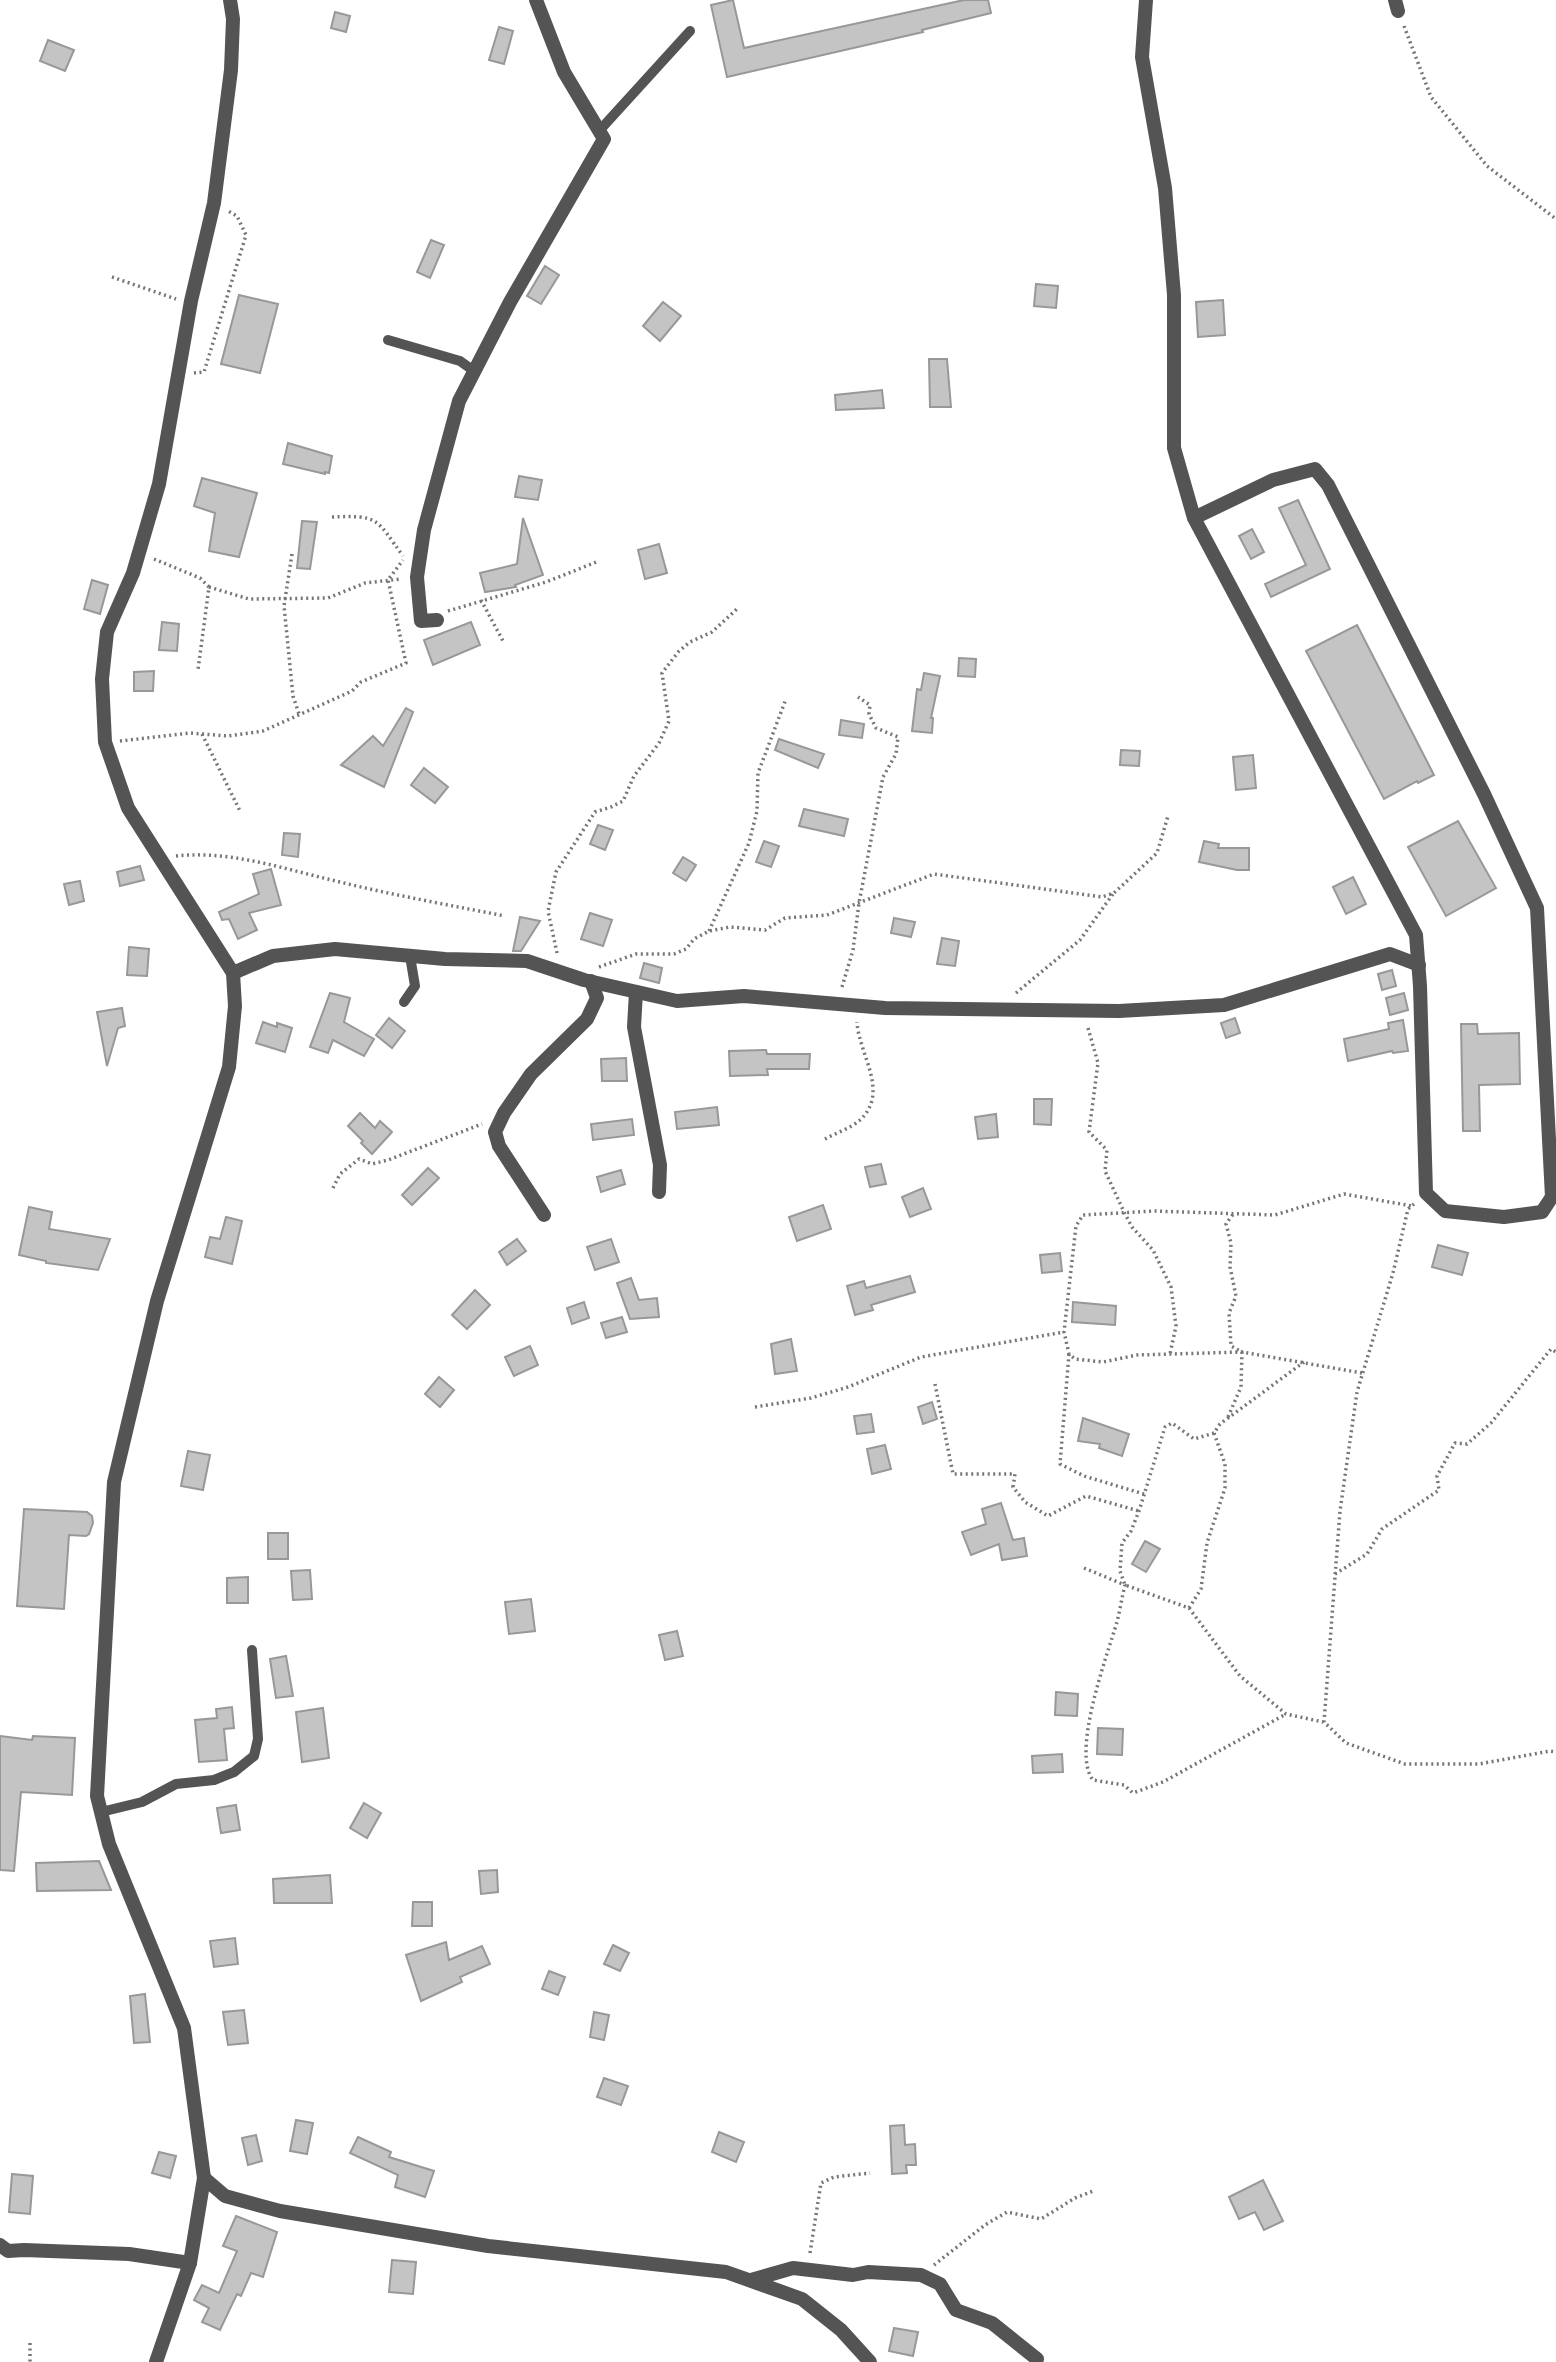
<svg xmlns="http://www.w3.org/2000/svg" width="1556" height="2362" viewBox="0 0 1556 2362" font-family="Manrope,sans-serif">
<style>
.building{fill:#c4c4c4;stroke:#989898;stroke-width:2}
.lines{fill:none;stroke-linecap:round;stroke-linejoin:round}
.path{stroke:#767676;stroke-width:3.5;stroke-dasharray:2 3.5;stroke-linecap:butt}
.lane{stroke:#545454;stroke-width:10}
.street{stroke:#545454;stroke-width:14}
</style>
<rect width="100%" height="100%" fill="#fff"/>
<!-- building -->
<g class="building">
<path d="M733,0L744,48L964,0H988L991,13L922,30L923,32L727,77L711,5Z"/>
<path d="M335,12L350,16L346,32L331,28Z"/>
<path d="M499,27L513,31L504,64L489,60Z"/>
<path d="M48,40L74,50L65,71L40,61Z"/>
<path d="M431,240L444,245L430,278L417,272Z"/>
<path d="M545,266L559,275L541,304L527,296Z"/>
<path d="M1036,284L1058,286L1056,308L1034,306Z"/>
<path d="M239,295L278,304L260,373L221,364Z"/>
<path d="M1223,300L1225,335L1198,337L1196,302Z"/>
<path d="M663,302L681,316L660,341L643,326Z"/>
<path d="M929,359H947L951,407H930Z"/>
<path d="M882,390L884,408L836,410L835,395Z"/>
<path d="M288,443L332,456L329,473L325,472V474L283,464Z"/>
<path d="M519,476L542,480L538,500L515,497Z"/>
<path d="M202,478L257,493L239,557L209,551L215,513L194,506Z"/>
<path d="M1298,500L1330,569L1271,597L1265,584L1306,565L1279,508Z"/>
<path d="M523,518L543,575L515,585L516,587L485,592L480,573L517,564Z"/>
<path d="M302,521L317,522L310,569L297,568Z"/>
<path d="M1252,529L1264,552L1251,559L1239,536Z"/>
<path d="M659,544L667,573L645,579L638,550Z"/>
<path d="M92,580L108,585L100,614L84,609Z"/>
<path d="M162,622L179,624L177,651L159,650Z"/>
<path d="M471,622L480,645L433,665L424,640Z"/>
<path d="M1357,625L1434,775L1418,783L1417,781L1384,799L1306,651Z"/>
<path d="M959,658L976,659L975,677L958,676Z"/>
<path d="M154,671L153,691H134V672Z"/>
<path d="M924,673L940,676L931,718H933L932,733L912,731L917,689L921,690Z"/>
<path d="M406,708L413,712L384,787L341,765L373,736L383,746Z"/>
<path d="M841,720L864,724L862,738L839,735Z"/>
<path d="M779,739L824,754L818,768L775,750Z"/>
<path d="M1121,750L1140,751L1139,766L1120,765Z"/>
<path d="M1253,755L1256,788L1236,790L1233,757Z"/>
<path d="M424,768L448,787L435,803L411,785Z"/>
<path d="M804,809L848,819L844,836L799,826Z"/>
<path d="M1458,821L1496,888L1446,916L1408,847Z"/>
<path d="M598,825L613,830L605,850L590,844Z"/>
<path d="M284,833L300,834L298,857L282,855Z"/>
<path d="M764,841L779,846L771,867L756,862Z"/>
<path d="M1204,841L1219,844L1218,848H1249V870H1237L1199,862Z"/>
<path d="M683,857L696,865L686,881L673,873Z"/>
<path d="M140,866L144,880L120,886L117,872Z"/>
<path d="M271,869L281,905L249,913L257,930L238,939L229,919L222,920L219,912L259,894L253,874Z"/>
<path d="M1353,877L1366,904L1346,914L1333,887Z"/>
<path d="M80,881L84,901L69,905L64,884Z"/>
<path d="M590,913L612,920L603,946L581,939Z"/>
<path d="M520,917L540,921L521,951H513Z"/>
<path d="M894,918L915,922L911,937L891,933Z"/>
<path d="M942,938L959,941L955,966L937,964Z"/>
<path d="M129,947L149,949L147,976L127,975Z"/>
<path d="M644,963L662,968L659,983L640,978Z"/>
<path d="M1392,970L1396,986L1382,990L1378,974Z"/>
<path d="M330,993L350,998L344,1022L374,1039L364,1056L333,1040L328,1053L310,1047Z"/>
<path d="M1404,993L1408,1010L1390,1015L1386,998Z"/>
<path d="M122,1008L125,1026L118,1028L107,1066L97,1012Z"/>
<path d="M389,1018L405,1031L392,1048L376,1035Z"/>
<path d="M1235,1018L1240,1033L1226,1038L1221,1023Z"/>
<path d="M1403,1020L1408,1051L1393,1053L1392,1051L1348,1061L1344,1039L1389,1029L1388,1023Z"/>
<path d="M263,1022L277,1027V1023L292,1028L285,1052L256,1043Z"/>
<path d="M1461,1024H1477L1478,1034L1519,1033L1520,1084L1479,1085L1480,1131H1463Z"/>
<path d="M766,1050L767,1054H810L809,1069H767L768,1075L730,1076L729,1051Z"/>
<path d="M626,1058L627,1081H602L601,1059Z"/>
<path d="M1034,1099H1052L1051,1125L1034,1124Z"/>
<path d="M717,1107L719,1125L677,1129L675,1112Z"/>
<path d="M360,1113L375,1128L380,1121L392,1132L372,1154L361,1143L363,1141L348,1126Z"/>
<path d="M996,1114L998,1137L978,1139L975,1117Z"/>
<path d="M632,1119L634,1135L593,1140L591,1124Z"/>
<path d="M881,1164L886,1184L870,1187L865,1167Z"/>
<path d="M428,1168L439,1178L412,1205L402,1195Z"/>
<path d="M621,1170L625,1184L601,1192L597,1177Z"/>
<path d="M923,1188L931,1209L910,1217L902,1197Z"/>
<path d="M823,1205L831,1229L797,1241L789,1217Z"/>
<path d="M29,1207L52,1212L49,1229L110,1239L98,1270L46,1263V1261L19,1255Z"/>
<path d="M226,1217L242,1221L232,1264L205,1257L210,1237L220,1239Z"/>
<path d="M517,1239L526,1251L507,1265L499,1252Z"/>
<path d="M611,1239L619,1262L595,1270L587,1247Z"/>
<path d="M1438,1245L1468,1253L1462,1275L1432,1267Z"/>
<path d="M1060,1253L1062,1271L1042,1273L1040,1255Z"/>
<path d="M910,1276L915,1292L871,1305L873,1310L855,1315L847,1286L864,1281L866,1288Z"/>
<path d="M631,1278L639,1300L657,1298L659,1317L630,1319L617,1283Z"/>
<path d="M475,1290L490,1305L467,1329L452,1315Z"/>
<path d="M584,1302L589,1318L572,1324L567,1308Z"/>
<path d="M1073,1302L1116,1306L1115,1325L1072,1322Z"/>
<path d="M622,1317L627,1332L606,1338L601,1323Z"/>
<path d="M791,1339L797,1371L775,1374L771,1344Z"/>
<path d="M530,1346L538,1365L514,1376L505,1357Z"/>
<path d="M439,1377L454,1390L440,1407L425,1394Z"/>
<path d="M932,1402L937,1419L923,1424L918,1407Z"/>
<path d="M871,1414L874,1432L857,1434L854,1416Z"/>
<path d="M1083,1418L1129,1434L1122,1456L1099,1448L1100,1444L1078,1441Z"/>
<path d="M885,1445L891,1469L872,1474L867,1449Z"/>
<path d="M188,1451L210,1455L203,1490L181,1486Z"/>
<path d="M1001,1503L1013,1540L1024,1538L1027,1556L1002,1560L999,1544L971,1555L962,1532L986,1524L982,1509Z"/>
<path d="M24,1509L87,1512L92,1516L93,1523L89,1534L86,1536L69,1535L64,1609L17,1606Z"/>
<rect x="268" y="1533" width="20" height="26"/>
<path d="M1145,1541L1160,1549L1146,1572L1132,1564Z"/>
<path d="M310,1570L312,1599L293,1600L291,1571Z"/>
<path d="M248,1577V1603H227V1578Z"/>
<path d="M531,1599L535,1631L509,1634L505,1602Z"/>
<path d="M677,1631L683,1656L665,1660L659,1635Z"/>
<path d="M286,1656L293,1696L276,1698L270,1659Z"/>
<path d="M1056,1692L1078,1694L1077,1716L1055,1715Z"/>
<path d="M232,1707L234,1728L224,1729L227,1760L199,1762L195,1720L217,1718L216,1709Z"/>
<path d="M323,1708L329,1758L302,1762L296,1712Z"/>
<path d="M1098,1728L1123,1729L1122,1755L1097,1754Z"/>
<path d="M0,1736L32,1740L33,1736L75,1738L72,1795L21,1792L14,1871L0,1870Z"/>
<path d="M1062,1754L1063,1772L1033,1773L1032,1756Z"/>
<path d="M364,1803L381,1813L367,1838L350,1828Z"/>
<path d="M236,1805L240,1830L221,1833L217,1808Z"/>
<path d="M99,1861L111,1890L37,1891L36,1863Z"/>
<path d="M497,1870L498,1892L481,1894L479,1871Z"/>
<path d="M330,1875L332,1903H274L273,1879Z"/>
<path d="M413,1902H432V1926H412Z"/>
<path d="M235,1938L238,1964L214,1967L210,1941Z"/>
<path d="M446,1942L449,1960L482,1946L490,1964L460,1977L462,1982L421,2001L406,1955Z"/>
<path d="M613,1945L629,1953L620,1971L604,1964Z"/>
<path d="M549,1971L565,1977L558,1995L542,1989Z"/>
<path d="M145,1994L150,2042L134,2043L130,1996Z"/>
<path d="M244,2010L248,2043L228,2045L223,2012Z"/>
<path d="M594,2012L609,2015L604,2040L590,2037Z"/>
<path d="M604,2078L628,2086L621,2105L597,2097Z"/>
<path d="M296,2120L313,2123L307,2154L290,2151Z"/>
<path d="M904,2125L905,2145L915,2144L916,2165H906L907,2173L892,2174L890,2126Z"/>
<path d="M719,2132L744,2142L736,2162L712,2152Z"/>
<path d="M256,2135L262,2161L248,2165L242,2138Z"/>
<path d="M358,2137L391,2152L389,2157L434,2171L425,2197L395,2187L398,2175L350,2153Z"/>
<path d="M159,2152L176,2156L170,2178L152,2173Z"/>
<path d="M12,2174L33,2176L30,2214L9,2212Z"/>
<path d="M1263,2180L1283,2221L1264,2230L1255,2212L1239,2219L1229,2197Z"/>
<path d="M236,2216L277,2232L263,2277L251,2273L241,2296L237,2294L220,2330L202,2322L209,2308L194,2300L202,2285L219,2293L237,2251L223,2246Z"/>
<path d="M392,2260L416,2262L413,2294L389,2292Z"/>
<path d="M894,2328L918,2332L913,2356L889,2351Z"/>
</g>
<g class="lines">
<!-- path -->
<g class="path">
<path d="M1404,26L1431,97L1487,166L1556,219"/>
<path d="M112,277L176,299"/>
<path d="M194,373L204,372L246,235L237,216L228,211"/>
<path d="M332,517C380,515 376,519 403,556"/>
<path d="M292,554L284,606L293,696L299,714"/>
<path d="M154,559L200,578L209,587L198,670"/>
<path d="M209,587L249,599L328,598L365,583L401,579"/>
<path d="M481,600L503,641"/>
<path d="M448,611L546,582L599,561"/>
<path d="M202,734L240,811"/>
<path d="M120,741L190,733L228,736L263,731L352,691L361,682L406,663L388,580L403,560"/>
<path d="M176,856C230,850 284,869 336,881C392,895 449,905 505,916"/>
<path d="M709,931L749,843L757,811L758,773L786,699"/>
<path d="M557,953L548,911L556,872L595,812L611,807L623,801L634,776L659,743L669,721L662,673L679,651L690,642L712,632L738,608"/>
<path d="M599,967L636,954H674L686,949L694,939L709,931L730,927L765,930L785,918L827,915L934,874L1102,897L1114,893L1157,853L1168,816"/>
<path d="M842,987L853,950L859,903L883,777L896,754L898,737L876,728L869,714L870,705L858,697"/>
<path d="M1016,993L1080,940L1113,894"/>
<path d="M1088,1028L1098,1063L1089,1132L1107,1150L1105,1171L1124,1212L1132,1227L1153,1250L1171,1287L1176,1326L1170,1354"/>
<path d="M825,1139C836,1133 851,1128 860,1120C890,1092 859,1055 857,1022"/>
<path d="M333,1188L340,1174L359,1159L372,1164L388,1160L482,1124"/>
<path d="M1414,1204L1408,1209L1393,1273L1357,1392L1340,1511L1324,1722L1346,1743L1405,1764H1479L1550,1751L1556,1752"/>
<path d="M1069,1354L1060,1464L1084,1476L1144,1494"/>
<path d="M1362,1373L1242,1352L1137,1355L1103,1362L1075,1359L1069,1354L1064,1332L1076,1226L1083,1215L1154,1211L1275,1215L1344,1194L1412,1206"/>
<path d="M935,1384L953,1474H1015L1013,1487L1025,1502L1048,1516L1086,1496L1139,1511"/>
<path d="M755,1407L811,1398L848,1387L921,1357L1064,1332"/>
<path d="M1228,1417L1241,1387L1242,1352L1231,1346L1229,1313L1236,1296L1230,1267L1231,1243L1226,1224L1234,1213"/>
<path d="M1214,1433L1194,1439L1172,1423L1165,1427L1139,1511L1131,1531L1122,1543L1120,1571L1125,1585L1189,1608L1240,1676L1286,1714L1323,1722"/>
<path d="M1084,1568L1125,1585C1122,1597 1120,1610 1117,1622C1107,1656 1071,1752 1093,1780L1124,1785L1133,1793L1163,1782L1286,1714"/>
<path d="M1335,1574L1367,1554L1382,1529L1439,1490L1437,1476L1455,1443L1467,1444L1491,1423L1551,1349L1556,1352"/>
<path d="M1189,1608L1201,1589L1207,1543L1225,1488V1464L1214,1433L1220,1424L1304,1362"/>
<path d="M810,2253L821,2183L834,2177L870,2173"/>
<path d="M934,2265L985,2225L1007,2212L1041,2219L1075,2198L1093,2191"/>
<path d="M30,2343V2362"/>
</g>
<!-- lane -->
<g class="lane">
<path d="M599,131L690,31"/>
<path d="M388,340L460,361L474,371"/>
<path d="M404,1002L415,986L410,956"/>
<path d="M101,1812L142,1802L176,1784L214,1780L234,1772L254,1756L258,1739L252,1650"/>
</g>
<!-- street -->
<g class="street">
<path d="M1146,0L1142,57L1165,188L1174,295V448L1194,518L1416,935L1420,986L1426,1193L1445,1211L1504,1217L1542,1212L1552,1197L1537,908L1484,794L1328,485L1315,469L1273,480L1194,518"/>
<path d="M1395,0L1398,11"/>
<path d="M437,620L421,621L417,577L424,530L459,401L510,302L604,139L564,72L536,0"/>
<path d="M233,973L273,956L335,949L445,959L527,961L584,980L677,1001L744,996L885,1008L1119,1011L1224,1005L1390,954L1419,965"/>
<path d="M636,992L634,1027L660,1165L659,1192"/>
<path d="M544,1215L499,1146L495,1132L504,1113L531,1074L587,1019L597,998L591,981"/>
<path d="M204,2178L225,2196L280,2211L488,2246L726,2272L802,2299L841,2330L870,2362"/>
<path d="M0,2245L8,2251L24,2250L129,2254L190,2263"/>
<path d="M751,2280L793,2268L853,2275L868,2272L921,2275L940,2284L956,2310L992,2323L1037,2359"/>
<path d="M156,2362L190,2263L204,2178L184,2028L109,1844L97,1796L114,1482L157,1301L229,1067L235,1006L233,973L128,808L105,742L102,679L107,632L133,573L159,484L191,301L214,203L231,70L233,19L230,0"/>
</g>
</g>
</svg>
